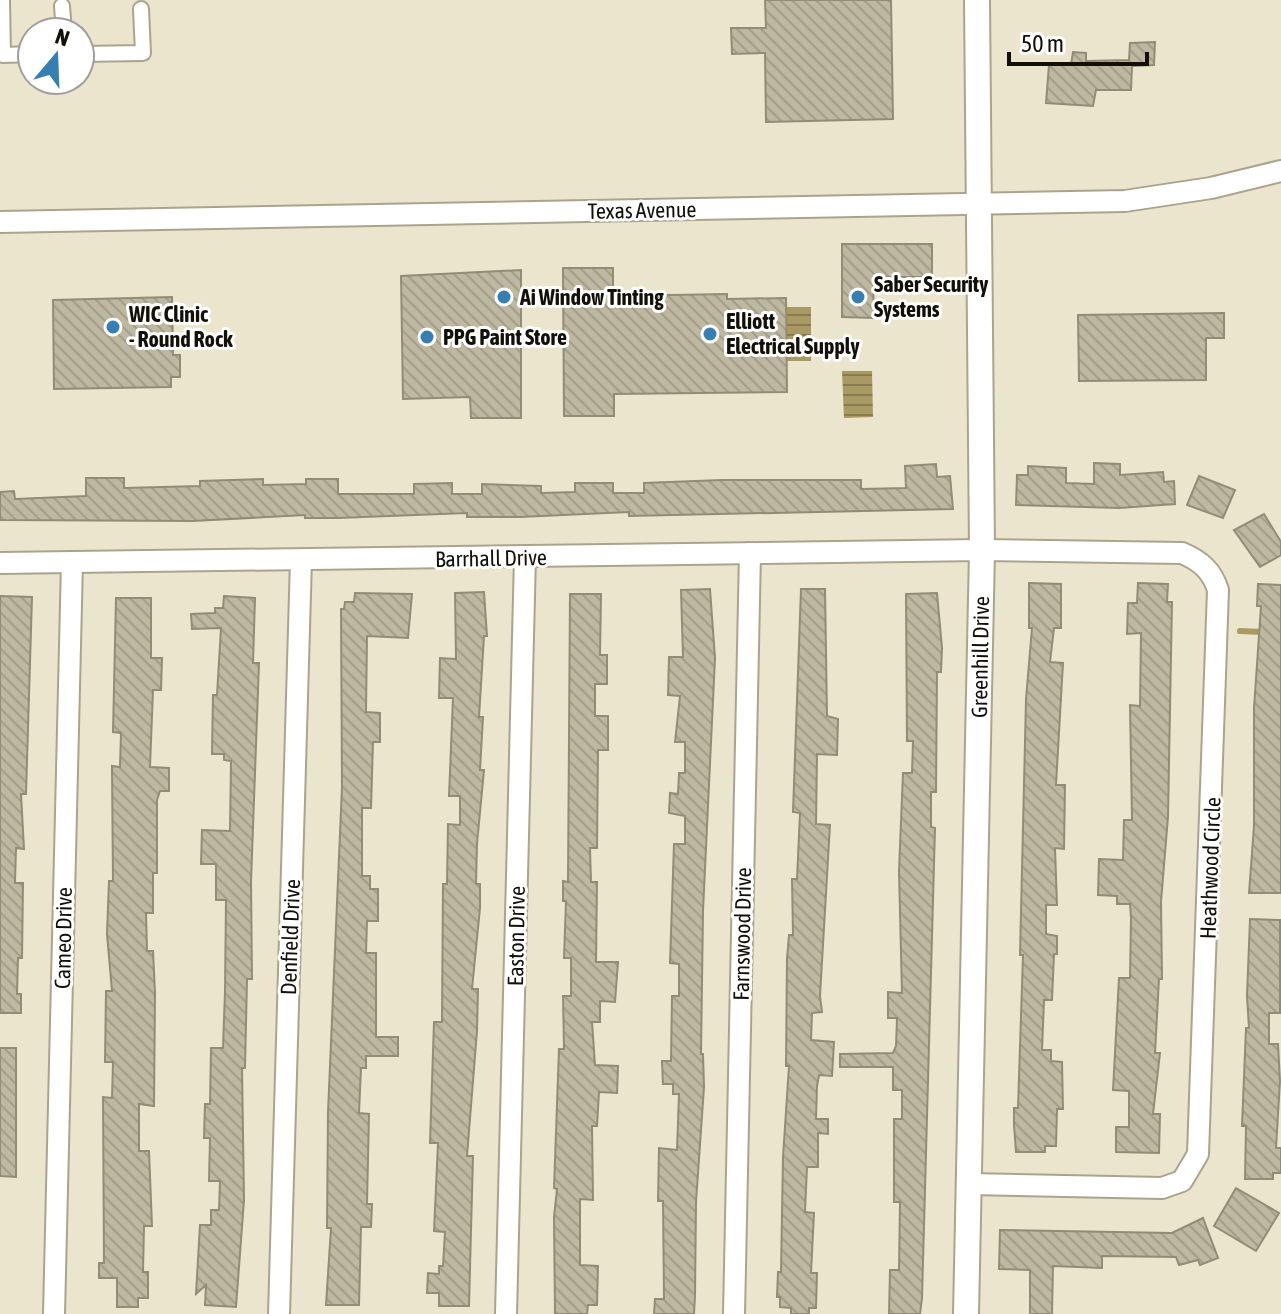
<svg xmlns="http://www.w3.org/2000/svg" width="1281" height="1314" viewBox="0 0 1281 1314" font-family="'Asap Condensed',sans-serif">
<style>
.water{fill:url(#water-rules)}
.lines{fill:none;stroke-linecap:round;stroke-linejoin:round}
.stream{stroke:#a99963;stroke-width:6}
.building{fill:url(#building-back-hatch);stroke:#928b76;stroke-width:2}
.pedestrian-casing{stroke:#aaa38d;stroke-width:18}
.minor-casing{stroke:#aaa38d;stroke-width:24}
.tertiary-casing{stroke:#aaa38d;stroke-width:28}
.pedestrian{stroke:#fff;stroke-width:14}
.minor{stroke:#fff;stroke-width:20}
.tertiary{stroke:#fff;stroke-width:24}
.poi-dot{fill:#367fb3;stroke:#fff;stroke-width:3}
.labels{text-anchor:middle;dominant-baseline:central;stroke-width:6;stroke-linejoin:round;paint-order:stroke}
.street-label{font-size:22px;fill:#121008;stroke:#fff}
.poi-label{font-size:22px;font-weight:bold;fill:#121008;stroke:#fff;text-anchor:start}
</style>
<defs>
<pattern id="water-rules" width="6" height="5" patternUnits="userSpaceOnUse" patternTransform="scale(2)"><rect width="6" height="5" fill="#a99963"/><path d="M0 2.5h6" fill="none" stroke="#887b50"/></pattern>
<pattern id="building-back-hatch" width="6" height="6" patternUnits="userSpaceOnUse" patternTransform="scale(2)"><rect width="6" height="6" fill="#bfb8a1"/><path d="M-1 5l2 2M0 0l6 6M5-1l2 2" fill="none" stroke="#a39d89"/></pattern>
</defs>
<rect width="100%" height="100%" fill="#ece5ce"/>
<!-- water -->
<g class="water">
<path d="M786,307H811V361H787Z"/>
<path d="M842,371H872L873,417L844,418Z"/>
</g>
<g class="lines">
<!-- stream -->
<path class="stream" d="M1240,631L1281,633"/>
</g>
<!-- building -->
<g class="building">
<path d="M765,0H891L893,119L766,122L765,53L732,54L731,28H766Z"/>
<path d="M1155,42L1154,65L1132,66L1131,90H1096L1093,106L1046,103L1049,65H1071L1073,52L1086,53V61L1129,60L1130,43Z"/>
<path d="M842,244H932V277H873L874,318L842,317Z"/>
<path d="M563,268H613V296L727,294V299L786,298L787,392L614,394V416H564Z"/>
<path d="M521,270V418H471L470,397L403,399L401,276Z"/>
<path d="M172,297L173,355H180V377H171V387L54,389L53,300Z"/>
<path d="M1224,313V338H1206V380L1079,381L1078,315Z"/>
<path d="M1094,463L1120,464V475L1163,472L1164,482L1174,481L1175,504L1119,508L1016,505L1017,475H1028V466L1066,468V483L1094,484Z"/>
<path d="M936,464L937,477L950,476L953,509L629,516V512L520,517H467V513L338,518H305V515L193,521L0,520V492L14,491L15,499L86,496V478H124V488L200,486V481L263,479V485L306,484V479H338V494H414V484L452,483V494H482V484L541,486V493L575,492V483H613V493H644V483L722,480H861V489L906,488L905,466Z"/>
<path d="M1199,476L1235,490L1223,518L1187,505Z"/>
<path d="M1264,514L1281,542V555L1260,567L1234,530Z"/>
<path d="M1029,583L1061,584V628H1054L1050,662L1063,663L1056,785H1065L1064,849L1055,848L1057,905H1046V934L1057,936V954H1054L1052,1000H1044L1042,1050H1051V1061L1062,1062L1063,1109H1057L1056,1146H1045V1152H1016L1014,1125V1108H1018L1023,955H1020L1026,699L1032,628H1029Z"/>
<path d="M1138,583L1168,584L1167,602H1172L1168,817L1161,902L1162,979H1159L1155,1053H1160L1153,1114H1160L1159,1153L1116,1152V1127H1129V1091L1113,1090L1119,978H1130L1131,918L1130,904H1117V896L1098,895L1099,859L1123,860L1124,820H1132L1130,705L1140,706L1141,633L1127,634L1128,603H1137Z"/>
<path d="M1258,584L1281,585V893H1249L1254,826V708L1261,606H1257Z"/>
<path d="M710,589L715,658L703,911L701,1054H703L704,1087L696,1202L695,1296L694,1314H654L655,1299H664L663,1201H658L659,1148L677,1150L679,1094H673V1084H663L662,1061H671L672,996H679V964L670,963L674,844H685V816L669,813L670,793L678,794L679,773H685V742H675L680,696L668,695L669,657H683L681,590Z"/>
<path d="M801,589H825L827,716L838,719L837,755L817,754L816,824L830,825L820,996L822,1012L812,1013L811,1040L834,1042L832,1076L819,1075L817,1086L816,1119H828V1134L818,1133V1167H807L805,1212L814,1213L811,1273H817L816,1308H809V1314H791V1308L780,1307V1297H777L778,1272H781L783,1157L789,1066H786L787,959L789,935H793L792,879H797L800,813L793,812Z"/>
<path d="M484,592L487,636H484L479,717H483L480,770H484L477,844L476,884H480V908L472,989H478L477,1031L467,1156H473L469,1306H439V1293H427L428,1273L439,1274V1266H443L445,1232L434,1231L438,1143H430L434,1022H442L443,884H447L448,824L460,825V796H449L453,698H439L440,658L456,659L455,593Z"/>
<path d="M355,593L412,594L408,638L367,636L366,712L380,713V742H373L371,808H362V876H370V889H378V921H367L366,953H376V1037H398V1056H366V1068H361L359,1113L369,1114L367,1204H372L371,1227H361L359,1305H326L331,1228H327L328,1112L342,787L341,609H344L345,602H354Z"/>
<path d="M937,593L942,648L941,672H937L936,792H931V827L935,828L922,1298L920,1314H889L890,1270H899L900,1202H894V1119H902V1090H893V1067H840V1054L893,1053L896,1046L897,1018H888V992L902,993L899,871L903,773H912L913,741H907L906,594Z"/>
<path d="M570,594H601L600,655H607V684H595V716H608V750H598L597,848H590L591,882H597L596,962H618L615,1002L600,1001V1022H592L595,1065L618,1066L617,1093L599,1092L597,1126H592L593,1200L580,1199V1265L598,1266L597,1305H588L587,1314H555L554,1217L557,1189L554,1188L559,1049H564L563,996H571V958H564L566,901H563V881L568,882Z"/>
<path d="M0,596L32,597L26,794H21L24,849L16,848L15,883H23L22,958H18L17,994H21V1013H0Z"/>
<path d="M224,596L255,598L253,663H259L251,882L252,979H247L245,1068H242L244,1200L236,1307L205,1305L206,1285L196,1294L200,1225H211V1210H219L220,1181H209L210,1138H204L205,1104H210L211,1048H223L225,991L226,900H216V864H201L202,830L230,831L231,761L224,760V754H212L213,695H217L221,628L192,629L191,614L215,613V608H223Z"/>
<path d="M116,598H151V658H162L161,690H153L150,767L169,768V791H160L157,800V873H153V913H146L147,951H153L155,993L154,1106L139,1104V1151H149L152,1226H144L143,1272H148V1298H138V1307H117V1278H99V1263H104L103,1097L112,1098L113,1062H105L106,991H112L107,934L109,881H113L112,766L120,767L121,733L113,732Z"/>
<path d="M1250,919L1280,920V1013H1269V1044H1278L1280,1081L1276,1148H1281V1173H1273V1179H1245L1246,1126H1242L1246,1028H1249L1247,996Z"/>
<path d="M0,1048H16V1177L0,1176Z"/>
<path d="M1236,1188L1279,1213L1256,1251L1214,1226Z"/>
<path d="M1203,1218L1218,1258L1200,1265L1198,1260L1179,1265L1176,1257L1102,1256V1268L1053,1266L1052,1314H1030V1270L999,1269L1000,1230L1172,1233Z"/>
</g>
<g class="lines">
<defs>
<g id="pedestrian">
<path d="M2,0L3,55L32,54"/>
<path d="M62,6L64,32"/>
<path d="M80,54L143,53L141,9"/>
</g>
<g id="minor">
<path d="M0,222L1125,201L1211,188L1281,171"/>
<path d="M0,563L982,550L1182,553C1201,561 1212,571 1218,590L1198,1154L1182,1181L1162,1188L969,1184"/>
<path d="M54,1314L72,562"/>
<path d="M279,1314L301,560"/>
<path d="M506,1314L525,557"/>
<path d="M734,1314L750,553"/>
</g>
<path id="tertiary" d="M966,1314L982,550L977,0"/>
</defs>
<!-- pedestrian casing -->
<use href="#pedestrian" class="pedestrian-casing"/>
<!-- minor casing -->
<use href="#minor" class="minor-casing"/>
<!-- tertiary casing -->
<use href="#tertiary" class="tertiary-casing"/>
<!-- pedestrian -->
<use href="#pedestrian" class="pedestrian"/>
<!-- minor -->
<use href="#minor" class="minor"/>
<!-- tertiary -->
<use href="#tertiary" class="tertiary"/>
</g>
<!-- markers -->
<g class="poi-dot">
<circle cx="504" cy="297" r="8"/>
<circle cx="858" cy="297" r="8"/>
<circle cx="113" cy="327" r="8"/>
<circle cx="710" cy="334" r="8"/>
<circle cx="427" cy="337" r="8"/>
</g>
<g class="labels">
<!-- street labels -->
<g class="street-label">
<text transform="translate(642 210) rotate(-1)">Texas Avenue</text>
<text transform="translate(491 558) rotate(-1)">Barrhall Drive</text>
<text transform="translate(980 657) rotate(-89)">Greenhill Drive</text>
<text transform="translate(1210 868) rotate(-88)">Heathwood Circle</text>
<text transform="translate(742 934) rotate(-89)">Farnswood Drive</text>
<text transform="translate(516 936) rotate(-89)">Easton Drive</text>
<text transform="translate(290 937) rotate(-88)">Denfield Drive</text>
<text transform="translate(63 938) rotate(-89)">Cameo Drive</text>
</g>
<!-- poi labels -->
<g class="poi-label">
<text x="874" y="284">Saber Security<tspan x="874" dy="25">Systems</tspan></text>
<text x="520" y="297">Ai Window Tinting</text>
<text x="129" y="314">WIC Clinic<tspan x="129" dy="25">- Round Rock</tspan></text>
<text x="726" y="321">Elliott<tspan x="726" dy="25">Electrical Supply</tspan></text>
<text x="443" y="337">PPG Paint Store</text>
</g>
</g>
<!-- north arrow -->
<g transform="translate(56 56) rotate(19)"><circle r="38" fill="#ffffff" stroke="#a09f9c" stroke-width="2"/>
<path d="M0-6L14 30L0 20L-14 30Z" fill="#367fb3"/>
<text y="-12" font-size="22" font-weight="bold" text-anchor="middle" fill="#121008">N</text>
</g>
<!-- scale -->
<path d="M1009 52v12h138v-12" fill="none" stroke="#121008" stroke-width="4"/>
<text x="1021" y="52" font-size="24" fill="#121008" stroke="#ffffff" stroke-width="6" paint-order="stroke">50 m</text>
</svg>
